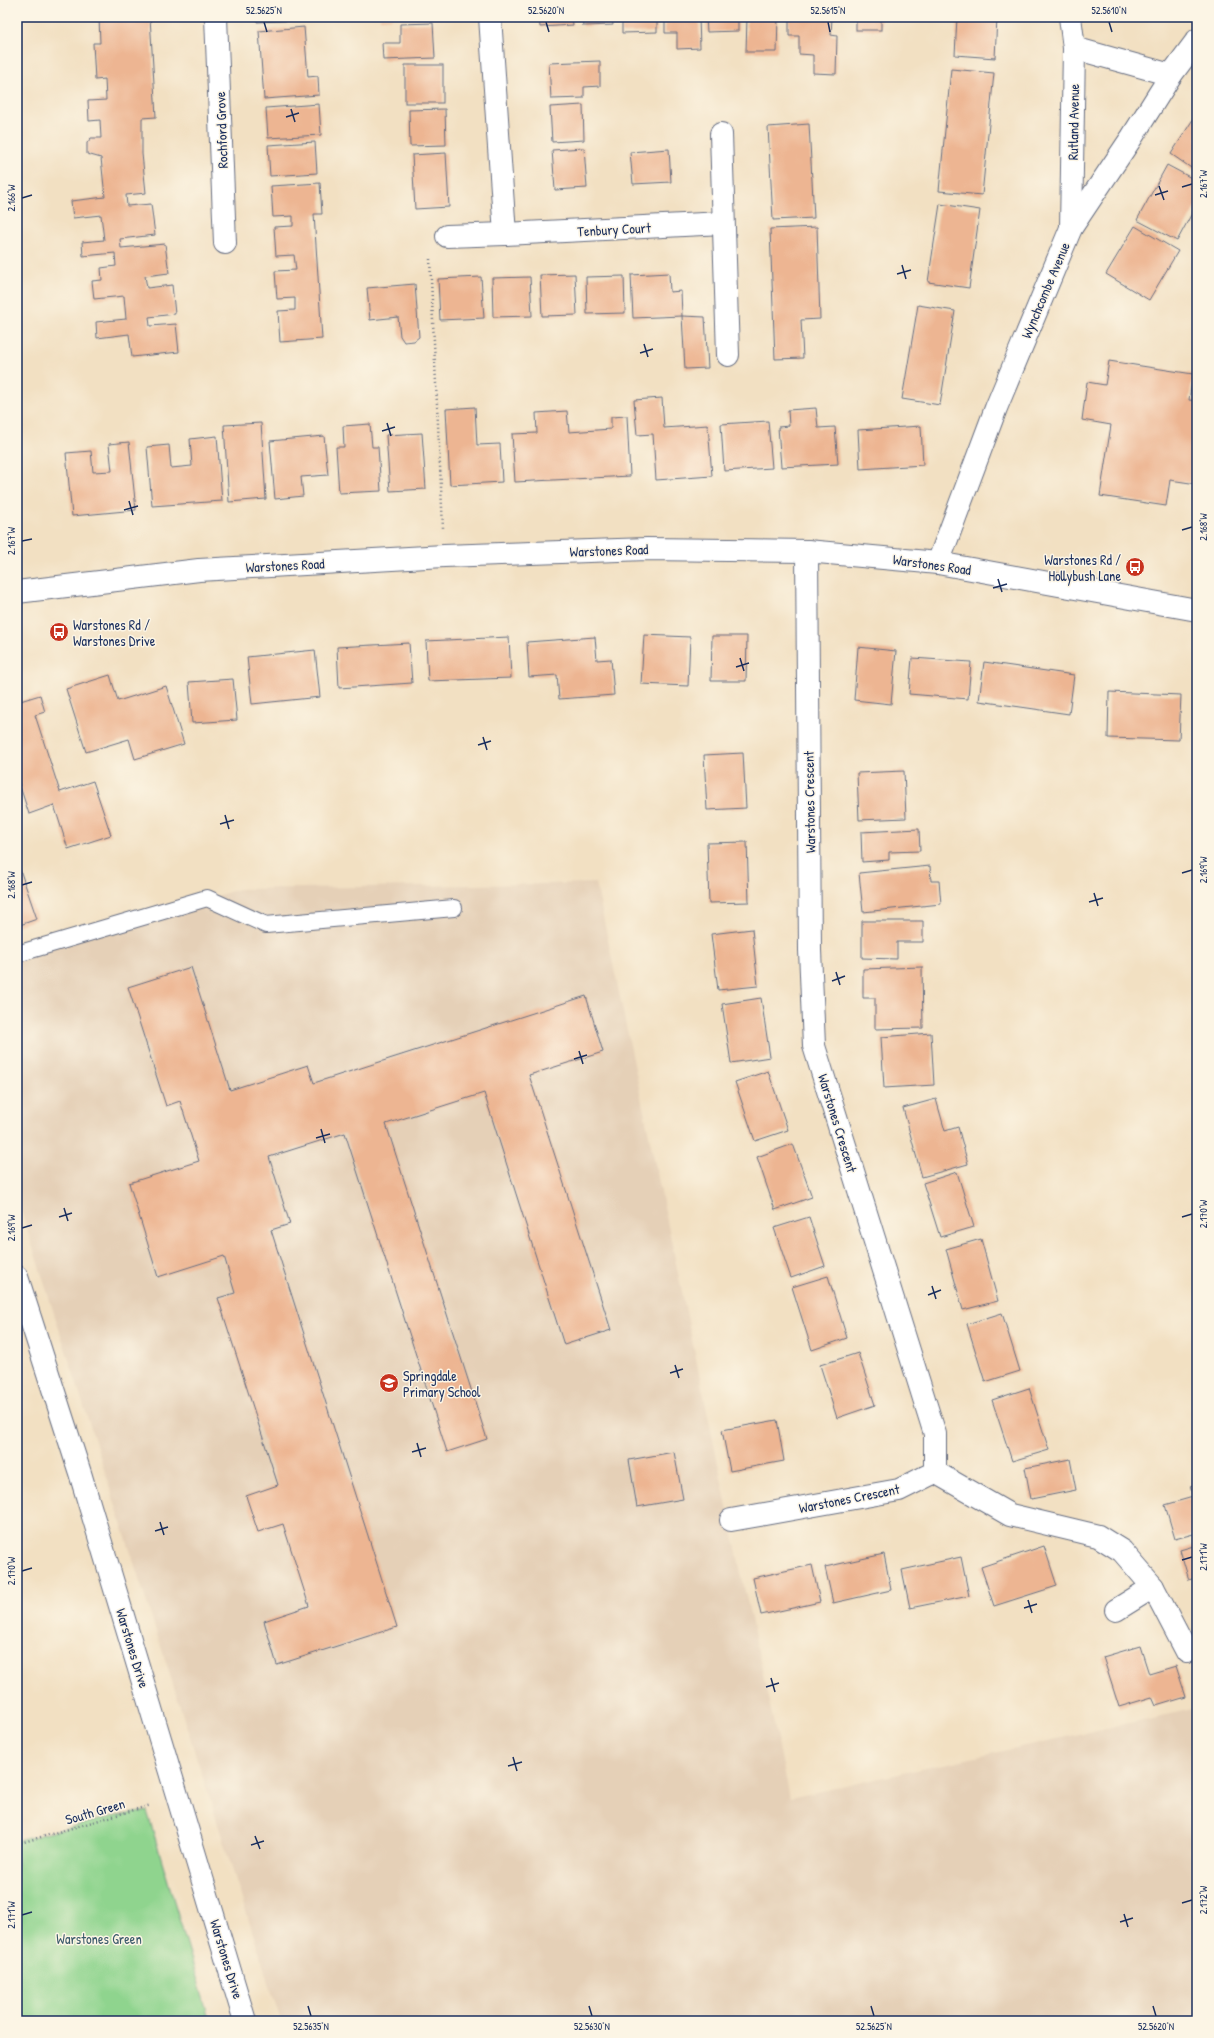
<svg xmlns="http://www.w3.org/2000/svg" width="1214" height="2038" viewBox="0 0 1214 2038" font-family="'Patrick Hand',sans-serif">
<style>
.built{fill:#e5d0b7}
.green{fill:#8fd48e;stroke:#558276}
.building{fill:#edb592}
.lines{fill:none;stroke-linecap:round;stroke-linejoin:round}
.lane-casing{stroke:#666d81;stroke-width:18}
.street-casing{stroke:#666d81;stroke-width:24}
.secondary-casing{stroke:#666d81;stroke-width:24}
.path{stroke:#666d81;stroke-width:2.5;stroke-dasharray:1 3;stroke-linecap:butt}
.lane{stroke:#fff;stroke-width:16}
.street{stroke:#fff;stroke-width:22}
.secondary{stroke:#fff;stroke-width:22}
.ticks{fill:none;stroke:#1b2f5e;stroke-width:1.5}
.labels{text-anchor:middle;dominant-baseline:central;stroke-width:3;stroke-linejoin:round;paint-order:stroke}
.street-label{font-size:14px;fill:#1b2f5e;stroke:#fcf5e5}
.poi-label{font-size:14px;fill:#1b2f5e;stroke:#fcf5e5;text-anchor:start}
.park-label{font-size:14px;fill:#38586a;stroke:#fcf5e5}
.neatline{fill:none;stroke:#1b2f5e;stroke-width:1.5}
.ticks-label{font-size:10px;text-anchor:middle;fill:#1b2f5e}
</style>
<rect width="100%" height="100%" fill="#fcf5e5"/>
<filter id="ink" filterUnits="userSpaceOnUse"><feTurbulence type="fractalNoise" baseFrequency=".025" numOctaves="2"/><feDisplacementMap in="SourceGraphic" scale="8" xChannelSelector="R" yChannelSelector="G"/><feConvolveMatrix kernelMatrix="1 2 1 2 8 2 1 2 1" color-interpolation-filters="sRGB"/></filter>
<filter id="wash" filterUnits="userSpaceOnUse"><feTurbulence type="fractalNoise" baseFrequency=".012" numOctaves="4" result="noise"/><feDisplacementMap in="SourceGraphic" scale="16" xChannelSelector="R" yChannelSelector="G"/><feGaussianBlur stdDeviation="0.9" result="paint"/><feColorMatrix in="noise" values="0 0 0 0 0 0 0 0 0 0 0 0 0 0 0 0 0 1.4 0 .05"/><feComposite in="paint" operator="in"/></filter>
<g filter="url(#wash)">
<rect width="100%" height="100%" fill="#f2e0c2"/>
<!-- built -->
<path class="built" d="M596,883L740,1568L790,1798L1197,1708V2021H281L17,1198V958L239,889Z"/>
<!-- green -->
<path class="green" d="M147,1811L210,2021H17V1841L111,1817Z"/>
<g id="blocks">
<!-- building -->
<g class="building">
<path d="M99,17H150L156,117L142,118V154L146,193L126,195L127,206L151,204L155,235L120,239L121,248L165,244L169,273L145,276L147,288L172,285L175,314L149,317L150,326L176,324L179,352L132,357L129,334L97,338L96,322L126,319L124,296L94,299L92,281L102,280L101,268L116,266L115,253L83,256L82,242L104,240L101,215L73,218L71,201L105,197L101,158L87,154V143L91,138H101L100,120L89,121L88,101L106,100L105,79L95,80L93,43H100Z"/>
<path d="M257,17H303L304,20L257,22Z"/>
<path d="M380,17H392V18L380,19Z"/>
<path d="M539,17H572L573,25L540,27Z"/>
<path d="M582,17H612L613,25L583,26Z"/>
<path d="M622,17H657V32L622,33Z"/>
<path d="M665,17H699L700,48L677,49V33H665Z"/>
<path d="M706,17H738V31L707,32Z"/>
<path d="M747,17H778L777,52H746Z"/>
<path d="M789,17H832L831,35L837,36L836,74L813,73V55L799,54V36H789Z"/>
<rect x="856" y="17" width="25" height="13"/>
<path d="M957,17H997L995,58L955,55Z"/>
<path d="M433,23L435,58L383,60L382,43H400V24Z"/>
<path d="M304,27L308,77L318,76L319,95L264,99L259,31Z"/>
<path d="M600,61V86L584,87V98L551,99L549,63Z"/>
<rect x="405" y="65" width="38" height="38"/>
<path d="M951,69L994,73L982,195L939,191Z"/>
<path d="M319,104L321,135L268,138L266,108Z"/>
<path d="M583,105L584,140L552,142L550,107Z"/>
<path d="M445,109L446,145L410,146L409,110Z"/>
<path d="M1197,113V172L1171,154Z"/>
<path d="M809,124L814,218L773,220L768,127Z"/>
<path d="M315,142L317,173L270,176L268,145Z"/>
<path d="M584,148L587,188L555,190L552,150Z"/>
<path d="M669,149L671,182L633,184L630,152Z"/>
<path d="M446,153L449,207L415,209L412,155Z"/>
<path d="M1167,165L1197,181V204L1177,241L1137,220Z"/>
<path d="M320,183L322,214H314L322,339L280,342L278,311L295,310V298L277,299L275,271L296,270L294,255L276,256L274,227L293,226V216L273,217L271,186Z"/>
<path d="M940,204L980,210L969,288L928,282Z"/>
<path d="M1135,226L1178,251L1149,300L1106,274Z"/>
<path d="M817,227L820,319L801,320L803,358L775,359L770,229Z"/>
<path d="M669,273L670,292L681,291L682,316L633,318L631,275Z"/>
<path d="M575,274L577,315L542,316L540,275Z"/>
<path d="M624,276L625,313L587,314L586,277Z"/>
<path d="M481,277L484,318L440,320L438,279Z"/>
<path d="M530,277L532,316L493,317L492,278Z"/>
<path d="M415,284L419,337L414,341L404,342L400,336L398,317L370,320L367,288Z"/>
<path d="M918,305L955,311L940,405L902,399Z"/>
<path d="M682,316L705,317L708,368L685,369Z"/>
<path d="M1109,361L1193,374L1189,400L1197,401V484L1170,480L1166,506L1100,496L1111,425L1082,420L1087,382L1105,385Z"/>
<path d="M662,398L664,428L708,425L712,476L656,480L653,434L637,435L634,400Z"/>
<path d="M475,407L477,445L500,444L502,482L450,485L446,409Z"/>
<path d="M816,408L818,428L835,427L838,464L781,467L778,427L789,426L788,410Z"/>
<path d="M567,411L569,432L611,429V417L627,416L630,476L515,482L512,434L537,433L536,413Z"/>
<path d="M768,421L772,468L724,471L721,424Z"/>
<path d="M261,423L266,499L229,502L224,425Z"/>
<path d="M370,424L372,447H378L381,491L339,493L336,447H344L343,426Z"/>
<path d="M921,426L923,465L860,469L858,430Z"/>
<path d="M422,433L426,489L390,491L386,435Z"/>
<path d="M217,436L222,501L152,506L147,447L169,445L171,468L192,466L190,439Z"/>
<path d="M324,436L328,475L301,477L303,496L275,499L270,441Z"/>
<path d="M129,442L136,510L72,516L66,453L91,451L93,472L112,471L109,444Z"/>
<path d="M644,635L690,637L688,686L641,684Z"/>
<path d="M712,636H747L746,681H711Z"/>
<path d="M509,637L511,678L428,681L426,641Z"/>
<path d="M595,637L597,660L611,659L614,695L559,699L557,675L529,677L527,642Z"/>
<path d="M409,643L412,683L339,688L337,647Z"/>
<path d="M858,647L896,651L891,704L854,700Z"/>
<path d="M315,650L320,697L252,704L247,657Z"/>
<path d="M912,658L971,662L968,699L909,694Z"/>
<path d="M984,662L1074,675L1069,714L979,701Z"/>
<path d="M110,675L118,701L166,686L184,744L135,759L129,739L86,752L66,689Z"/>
<path d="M233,679L237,720L192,723L189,682Z"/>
<path d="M1109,692L1181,695L1179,740L1108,738Z"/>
<path d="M40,695L45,712L35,715L60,792L93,781L111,835L68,849L54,805L29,814L17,777V702Z"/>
<path d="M743,753L746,808L707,810L704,755Z"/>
<path d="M904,771L906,818L859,820L857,773Z"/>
<path d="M919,829L920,851L889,852V860L862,862L861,832Z"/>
<path d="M747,842L749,902L709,903L707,843Z"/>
<path d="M17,861L37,919L17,926Z"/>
<path d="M930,866L931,881H939L941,904L863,912L859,873Z"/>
<path d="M862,921H923V942H897V959L862,958Z"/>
<path d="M752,929L758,986L718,990L711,934Z"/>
<path d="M191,967L230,1090L308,1065L314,1083L586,996L603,1052L529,1075L611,1330L564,1345L484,1093L386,1124L487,1439L447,1452L345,1133L269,1157L290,1224L271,1230L397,1627L277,1665L264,1621L309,1606L283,1524L258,1532L246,1496L278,1485L218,1298L235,1293L224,1256L158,1277L129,1183L199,1161L180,1101L166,1106L128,987Z"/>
<path d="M922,967L923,1028L875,1029V998H863V969Z"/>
<path d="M761,998L770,1057L731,1063L722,1004Z"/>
<path d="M931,1033L934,1085L884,1088L881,1037Z"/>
<path d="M768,1071L788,1130L755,1141L735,1082Z"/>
<path d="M936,1099L945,1131L958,1127L968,1164L922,1177L903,1108Z"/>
<path d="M793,1144L812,1197L775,1210L757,1157Z"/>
<path d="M957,1172L974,1227L940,1237L923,1183Z"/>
<path d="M809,1217L825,1266L791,1278L774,1228Z"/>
<path d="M981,1239L998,1301L963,1310L946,1249Z"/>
<path d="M828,1276L847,1338L812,1350L792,1287Z"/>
<path d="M1002,1313L1020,1371L985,1382L967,1324Z"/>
<path d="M858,1353L875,1405L837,1418L820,1365Z"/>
<path d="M1029,1388L1049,1450L1012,1461L992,1400Z"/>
<path d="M777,1420L784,1461L730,1471L722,1430Z"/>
<path d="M674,1452L683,1499L637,1507L629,1460Z"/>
<path d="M1070,1459L1076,1490L1031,1499L1025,1468Z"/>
<path d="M1197,1484V1533L1175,1539L1165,1505L1193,1497L1190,1486Z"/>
<path d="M1197,1545V1577L1189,1580L1180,1550Z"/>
<path d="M1044,1546L1057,1586L994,1606L981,1567Z"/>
<path d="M884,1554L891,1590L833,1603L825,1567Z"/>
<path d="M961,1557L969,1596L910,1608L902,1570Z"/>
<path d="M812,1565L820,1602L761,1615L753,1578Z"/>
<path d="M1140,1646L1149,1674L1176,1666L1186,1697L1156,1706L1152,1697L1119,1707L1103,1657Z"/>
</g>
</g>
</g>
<g filter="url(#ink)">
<use href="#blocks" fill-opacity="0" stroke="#666d81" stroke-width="1"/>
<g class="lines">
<defs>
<path id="lane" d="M17,954L207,898L266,925L454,908"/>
<g id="street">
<path d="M216,17L225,243"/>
<path d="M490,17L505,234L723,223"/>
<path d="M1070,17L1074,48L1071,228"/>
<path d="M1074,48L1171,75"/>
<path d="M721,134L728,355"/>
<path d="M447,236L505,234"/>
<path d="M938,563L996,408L1071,228L1132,137L1171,75L1197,40"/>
<path d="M17,1277L80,1473L245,2021"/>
<path d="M935,1472L1010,1515L1098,1536L1122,1551L1153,1587L1187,1652"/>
<path d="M731,1520L899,1490L935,1472V1434L814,1046L810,950L807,551"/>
<path d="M1116,1610L1153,1587"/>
</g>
<path id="secondary" d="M17,592L199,570L444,556L647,549L807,551L938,563L1197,610"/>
</defs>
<!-- lane casing -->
<use href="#lane" class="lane-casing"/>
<!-- street casing -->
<use href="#street" class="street-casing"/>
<!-- secondary casing -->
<use href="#secondary" class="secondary-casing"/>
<!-- path -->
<g class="path">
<path d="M430,259L443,528"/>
<path d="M17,1844L151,1805"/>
</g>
<!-- lane -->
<use href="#lane" class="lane"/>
<!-- street -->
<use href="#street" class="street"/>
<!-- secondary -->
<use href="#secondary" class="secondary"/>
</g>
</g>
<!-- ticks -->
<path class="ticks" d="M264,22L267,32M546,22L549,32M828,22L830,32M1109,22L1112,32M291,109L295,122M286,117L299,113M1159,186L1164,200M1182,187L1192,184M1155,195L1168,191M22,198L32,195M902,265L906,279M897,274L911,270M644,344L648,357M640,353L653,349M387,423L391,436M382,431L395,427M129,501L133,515M124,510L138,506M1182,530L1192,527M22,541L32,539M998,579L1002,592M993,588L1007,584M740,658L744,671M736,667L749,663M483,737L487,750M478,745L491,741M225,815L229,829M220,824L234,820M1182,873L1192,870M22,885L32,882M1094,893L1098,906M1089,902L1103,898M836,972L840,985M832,981L845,976M579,1051L583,1064M574,1059L587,1055M321,1129L325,1143M316,1138L330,1134M64,1208L68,1221M59,1217L72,1213M1182,1217L1192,1214M22,1228L32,1225M932,1286L936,1299M928,1295L941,1290M675,1365L679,1378M670,1373L683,1369M417,1443L421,1457M412,1452L426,1448M160,1522L164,1535M155,1531L168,1527M1182,1560L1192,1557M22,1571L32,1568M1028,1600L1032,1613M1024,1608L1037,1604M771,1678L775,1692M766,1687L779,1683M513,1757L517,1771M508,1766L522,1762M255,1836L260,1849M251,1845L264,1841M1182,1903L1192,1900M1124,1914L1128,1927M22,1915L32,1912M1120,1922L1133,1918M308,2006L311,2016M589,2006L592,2016M871,2006L874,2016M1153,2006L1156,2016"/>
<!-- icons -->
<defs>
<symbol id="bus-disc" viewBox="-11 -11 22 22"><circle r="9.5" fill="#c8321e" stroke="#fcf5e5"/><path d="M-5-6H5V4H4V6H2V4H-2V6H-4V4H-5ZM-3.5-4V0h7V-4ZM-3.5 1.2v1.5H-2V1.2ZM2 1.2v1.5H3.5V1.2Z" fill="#fff"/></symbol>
<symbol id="school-disc" viewBox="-11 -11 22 22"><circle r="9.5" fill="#c8321e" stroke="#fcf5e5"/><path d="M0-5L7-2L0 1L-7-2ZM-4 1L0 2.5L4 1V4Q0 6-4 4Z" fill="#fff"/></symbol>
</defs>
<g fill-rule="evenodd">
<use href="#bus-disc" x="1124" y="556" width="22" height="22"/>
<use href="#bus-disc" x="48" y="621" width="22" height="22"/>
<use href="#school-disc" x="378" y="1372" width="22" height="22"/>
</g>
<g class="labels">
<!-- street labels -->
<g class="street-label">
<text transform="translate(1073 122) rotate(-89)">Rutland Avenue</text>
<text transform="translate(221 130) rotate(-92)">Rochford Grove</text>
<text transform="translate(614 229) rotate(-3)">Tenbury Court</text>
<text transform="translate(1045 290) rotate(-67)">Wynchcombe Avenue</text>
<text transform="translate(609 550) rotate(-2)">Warstones Road</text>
<text transform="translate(932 564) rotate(8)">Warstones Road</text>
<text transform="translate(285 565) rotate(-3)">Warstones Road</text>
<text transform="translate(809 802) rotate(-91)">Warstones Crescent</text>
<text transform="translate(838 1123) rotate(73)">Warstones Crescent</text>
<text transform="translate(849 1498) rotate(-11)">Warstones Crescent</text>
<text transform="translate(133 1648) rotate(73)">Warstones Drive</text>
<text transform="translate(95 1811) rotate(-16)">South Green</text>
<text transform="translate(227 1959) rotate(73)">Warstones Drive</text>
</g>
<!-- poi labels -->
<g class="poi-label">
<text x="1121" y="559" text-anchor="end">Warstones Rd /<tspan x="1121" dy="16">Hollybush Lane</tspan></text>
<text x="73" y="624">Warstones Rd /<tspan x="73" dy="16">Warstones Drive</tspan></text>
<text x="403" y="1375">Springdale<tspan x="403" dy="16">Primary School</tspan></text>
</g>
<!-- park labels -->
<g class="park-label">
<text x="99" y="1938">Warstones Green</text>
</g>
</g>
<!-- margin -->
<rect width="1214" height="2038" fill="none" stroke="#fcf5e5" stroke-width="44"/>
<rect x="22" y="22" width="1170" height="1994" class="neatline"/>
<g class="ticks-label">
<text x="264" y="14">52.5625°N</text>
<text x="546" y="14">52.5620°N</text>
<text x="828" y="14">52.5615°N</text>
<text x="1109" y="14">52.5610°N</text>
<text transform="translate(1203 184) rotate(-90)" y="4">2.167°W</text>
<text transform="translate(11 198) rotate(-90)" y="4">2.166°W</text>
<text transform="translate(1203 527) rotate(-90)" y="4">2.168°W</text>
<text transform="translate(11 541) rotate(-90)" y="4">2.167°W</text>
<text transform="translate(1203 870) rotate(-90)" y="4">2.169°W</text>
<text transform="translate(11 885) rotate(-90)" y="4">2.168°W</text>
<text transform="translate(1203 1214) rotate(-90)" y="4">2.170°W</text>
<text transform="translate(11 1228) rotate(-90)" y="4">2.169°W</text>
<text transform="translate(1203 1557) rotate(-90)" y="4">2.171°W</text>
<text transform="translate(11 1571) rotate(-90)" y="4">2.170°W</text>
<text transform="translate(1203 1900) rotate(-90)" y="4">2.172°W</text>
<text transform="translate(11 1915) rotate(-90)" y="4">2.171°W</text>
<text x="311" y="2030">52.5635°N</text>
<text x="592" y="2030">52.5630°N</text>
<text x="874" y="2030">52.5625°N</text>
<text x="1156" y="2030">52.5620°N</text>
</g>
</svg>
